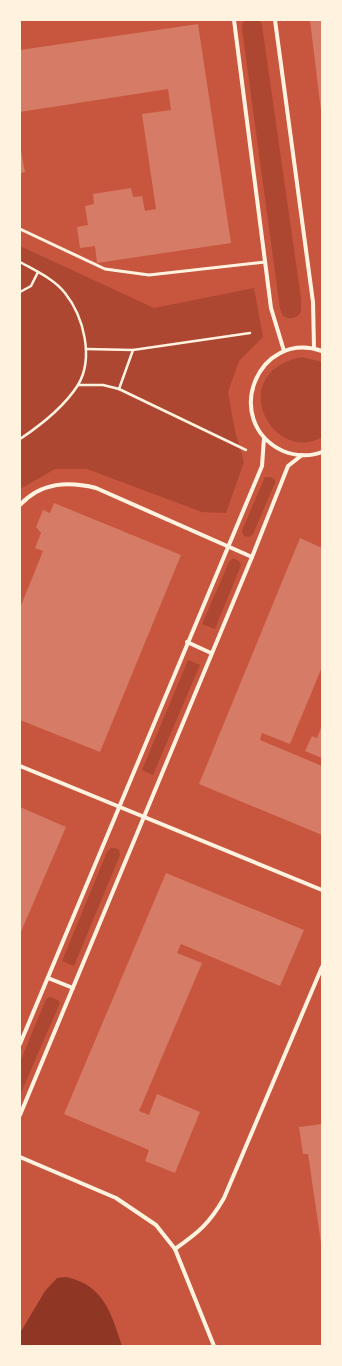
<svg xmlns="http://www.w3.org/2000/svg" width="342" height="1366" viewBox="0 0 342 1366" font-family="'Sofia Sans Condensed',sans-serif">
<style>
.green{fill:#ae4732}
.water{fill:#8f3625}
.building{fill:#d67c66}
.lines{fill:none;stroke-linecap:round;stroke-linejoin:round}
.path{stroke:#fff3e0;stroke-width:2.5}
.service{stroke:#fff3e0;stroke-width:3}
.minor{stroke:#fff3e0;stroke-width:4}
</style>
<rect width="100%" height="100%" fill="#c8553d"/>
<!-- green -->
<g class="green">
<path d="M246,20H260L262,25L301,298V312C296,319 290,320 283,316L280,309L242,29L243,22Z"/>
<path d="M20,246L154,308L254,288L263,337L239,361L228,392L235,431L244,462L226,513L202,512L87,469H55L20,489Z"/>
<path d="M302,357L322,362V437C273,466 223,373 302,357Z"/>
<path d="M265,477H271L275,480V483L253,534L249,537L244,536L242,532L243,528Z"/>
<path d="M233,558L239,561L241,565L215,629L202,624L229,562Z"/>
<path d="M188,660L200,665L153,775L142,770Z"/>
<path d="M111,848H115L119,850L120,855L74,966L62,961L107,852Z"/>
<path d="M50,997L58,1000L60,1003L20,1095V1062L46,999Z"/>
</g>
<!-- water -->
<path class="water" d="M66,1277C104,1285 111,1313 122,1346H20V1333L45,1291L57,1278Z"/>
<!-- building -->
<g class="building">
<path d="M310,20H322V111H321Z"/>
<path d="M198,24L231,243L97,263L95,246L80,248L77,227L88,225L85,206L94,204L93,194L131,188L133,197L142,196L145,211L156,209L142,114L171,110L168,89L20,112V50Z"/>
<path d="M20,146L25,172L20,173Z"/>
<path d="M54,503L181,555L100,752L20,720V608L43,551L35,548L41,533L36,527L43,510L50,513Z"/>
<path d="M300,538L322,548V667L290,744L262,733L260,740L322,766V835L199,784Z"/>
<path d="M322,725V758L305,751L312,736L317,738Z"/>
<path d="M20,807L66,827L20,934Z"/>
<path d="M166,873L304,930L280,986L181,944L177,953L202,963L139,1111L149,1115L157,1094L200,1112L175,1173L145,1161L149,1150L64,1114Z"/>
<path d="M322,1124V1243H321L308,1154H303L299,1127Z"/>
</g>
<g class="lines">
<!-- path -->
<g class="path">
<path d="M20,262C36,271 54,279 65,293C84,317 94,358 78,385C64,407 41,425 20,439"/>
<path d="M20,292L31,286L38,272"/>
<path d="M86,349L133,350L250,333"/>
<path d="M78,385H103L119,389L246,450"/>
<path d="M119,389L133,350"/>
</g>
<!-- service -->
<path class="service" d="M20,229L105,269L149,275L265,262"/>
<!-- minor -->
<g class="minor">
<path d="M234,20L271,308L284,351"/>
<path d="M275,20L313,302L314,348"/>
<path d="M322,351C257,329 221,422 283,451C295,456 310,457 322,452"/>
<path d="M20,505C41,482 68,481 96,488L252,557"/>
<path d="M187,642L211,653"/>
<path d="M20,766L322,890"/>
<path d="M48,978L73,988"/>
<path d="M20,1044L262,466L264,438"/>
<path d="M20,1115L252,557L288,466L302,455"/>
<path d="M20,1157L116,1198L156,1225L175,1249L214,1346"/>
<path d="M175,1249C199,1232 209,1224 224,1198L322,967"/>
</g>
</g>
<!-- border -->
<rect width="342" height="1366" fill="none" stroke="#fff3e0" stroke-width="42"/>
</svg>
